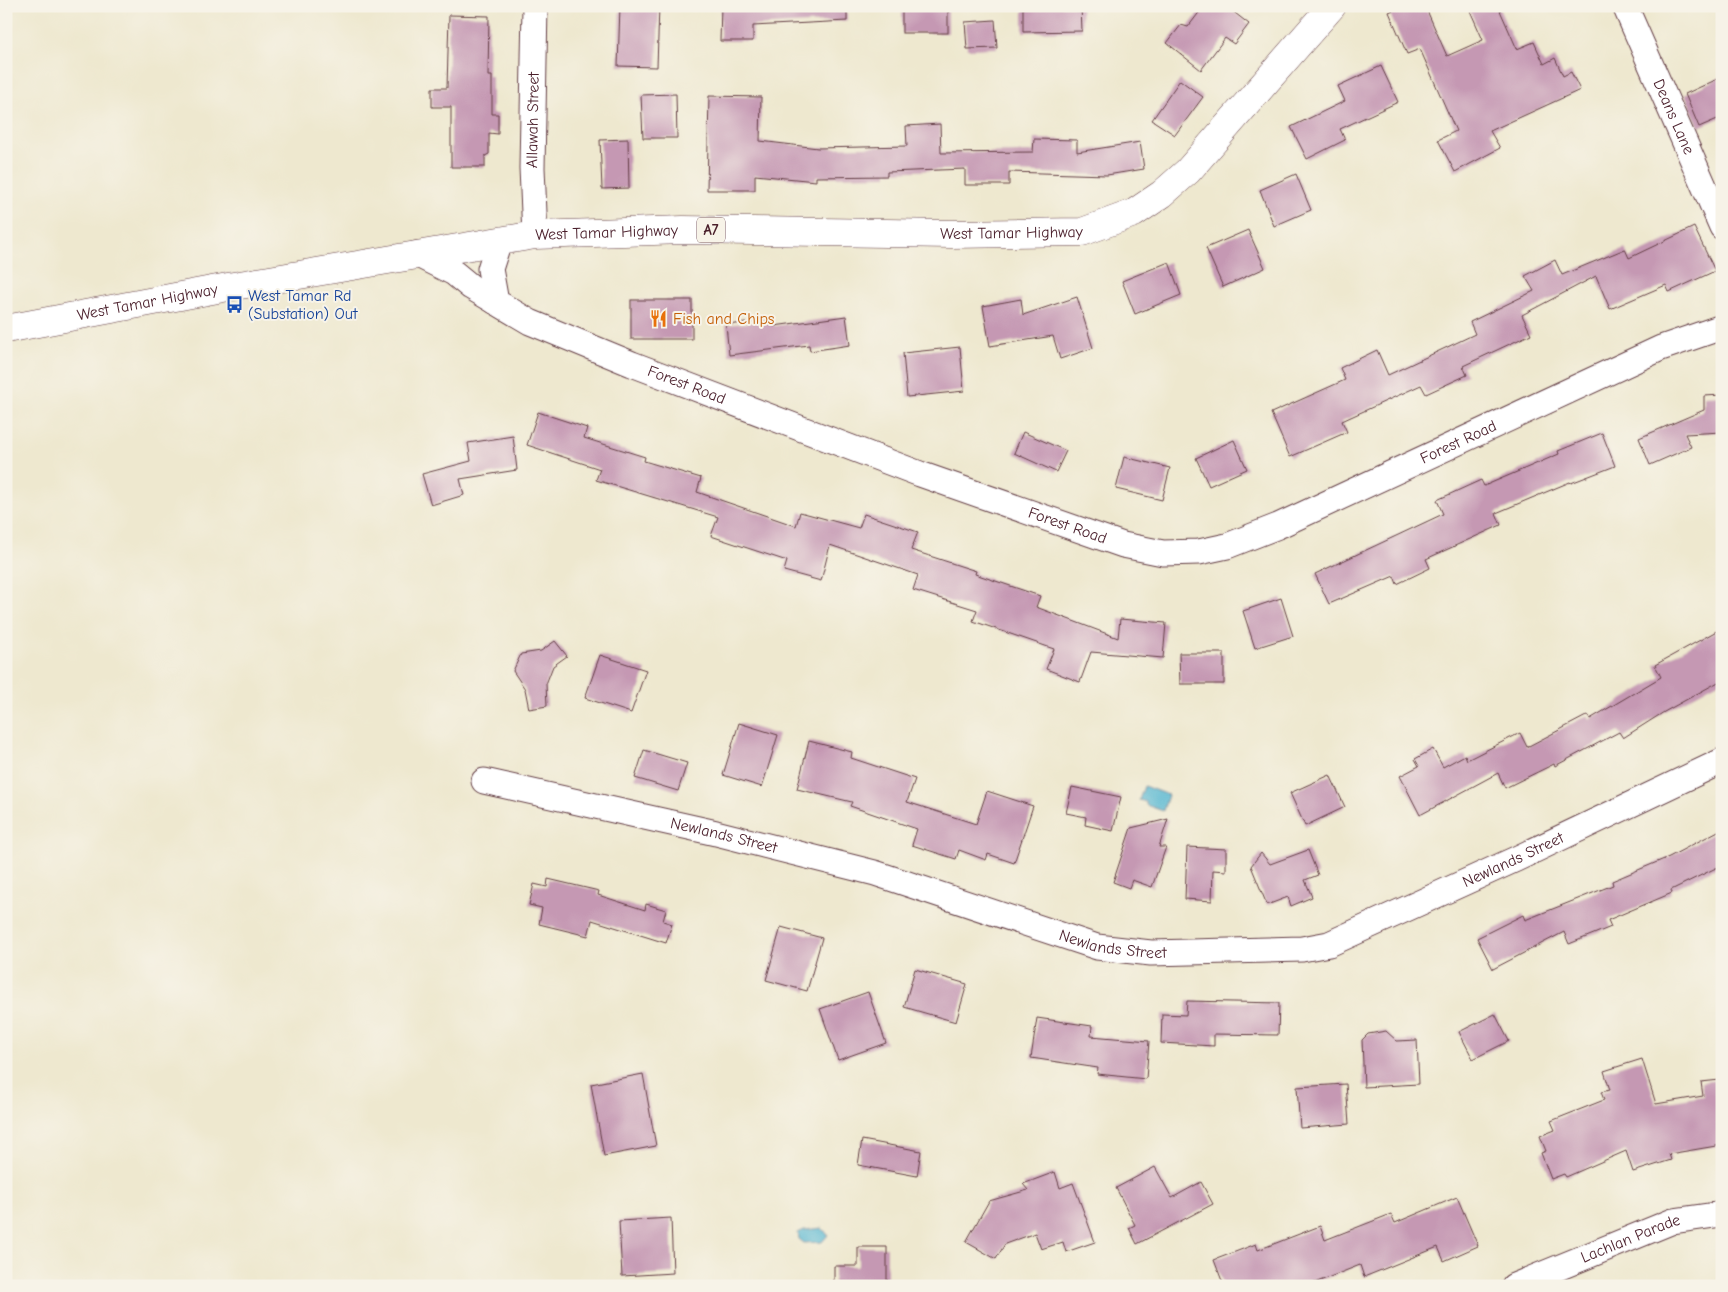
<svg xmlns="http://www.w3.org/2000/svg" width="1728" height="1292" viewBox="0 0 1728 1292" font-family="'Comic Neue',sans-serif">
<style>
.water{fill:#51b5d0;stroke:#4e6a7e}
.building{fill:#c598b3}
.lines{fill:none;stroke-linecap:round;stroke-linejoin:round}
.street-casing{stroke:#633d44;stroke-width:27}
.highway-casing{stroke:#633d44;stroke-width:29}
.street{stroke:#fff;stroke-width:25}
.highway{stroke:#fff;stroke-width:28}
.labels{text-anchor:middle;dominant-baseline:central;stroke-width:4;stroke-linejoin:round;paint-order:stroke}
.shield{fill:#f7f3e8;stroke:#7e5f64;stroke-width:1}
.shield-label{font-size:15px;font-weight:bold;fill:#4a1f2b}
.street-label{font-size:16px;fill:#4a1f2b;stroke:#f7f3e8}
.transit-label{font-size:16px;fill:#164399;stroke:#f7f3e8;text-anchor:start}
.food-label{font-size:16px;fill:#c56008;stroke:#f7f3e8;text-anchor:start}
</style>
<rect width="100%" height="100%" fill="#f7f3e8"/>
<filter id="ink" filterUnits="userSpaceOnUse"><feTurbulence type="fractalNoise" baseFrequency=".02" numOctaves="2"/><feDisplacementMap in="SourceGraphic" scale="10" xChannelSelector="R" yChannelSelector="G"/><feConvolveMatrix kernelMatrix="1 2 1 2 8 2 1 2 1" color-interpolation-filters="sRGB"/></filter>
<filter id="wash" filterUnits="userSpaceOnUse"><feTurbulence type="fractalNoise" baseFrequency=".0096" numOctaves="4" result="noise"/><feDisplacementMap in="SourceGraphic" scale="20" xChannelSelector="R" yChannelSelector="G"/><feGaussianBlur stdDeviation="1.12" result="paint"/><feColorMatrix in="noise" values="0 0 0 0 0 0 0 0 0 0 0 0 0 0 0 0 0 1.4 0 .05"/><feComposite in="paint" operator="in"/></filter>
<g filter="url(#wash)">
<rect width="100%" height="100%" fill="#eee8cf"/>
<!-- water -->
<g class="water">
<path d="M1144,786L1168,795L1163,811L1146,805V802L1139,800Z"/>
<path d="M822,1228L828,1235L822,1242L804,1243L799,1239L798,1233L804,1230Z"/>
</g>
<g id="blocks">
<!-- building -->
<g class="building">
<path d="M620,6H659L657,67L618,66Z"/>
<path d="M721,6H847V21L753,26V41H720Z"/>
<rect x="902" y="6" width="46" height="27"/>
<path d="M1023,6H1081L1082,31L1023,32Z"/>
<path d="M1204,6H1226L1249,24L1234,44L1225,38L1201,70L1167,43L1181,25L1188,27Z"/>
<path d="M1402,6H1425L1447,56L1483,40L1468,6H1498L1517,49L1534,42L1544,64L1555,58L1563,76L1571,72L1580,90L1490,131L1500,148L1455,172L1438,140L1456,131L1420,49L1407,54L1389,12Z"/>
<path d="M449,15L489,16L488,76H492V114H498V134L489,133V154L485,156V167H451V107H432V88H447Z"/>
<path d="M995,20L997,48L967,49L965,22Z"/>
<path d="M1381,66L1398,102L1340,129L1345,140L1307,159L1291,127L1345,101L1338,86Z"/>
<path d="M1722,77V117L1699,127L1685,94Z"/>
<path d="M1180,80L1203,97L1175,135L1152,120Z"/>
<path d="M676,94L677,138H643L641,95Z"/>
<path d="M709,96L761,97L760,141L818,148L907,146L906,126L940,124L941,153L1033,152L1034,139L1077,140V152L1140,142L1144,169L1107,175L1009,172V185H965V169L887,172V176L816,177V181L755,175V190H707Z"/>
<path d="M628,139L629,188L602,189L600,140Z"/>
<path d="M1296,174L1311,210L1274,226L1260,190Z"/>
<path d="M1694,227L1715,271L1669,292L1666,285L1610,309L1596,276L1522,315L1531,334L1463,366L1467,375L1426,394L1421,385L1342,421L1347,432L1290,457L1271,413L1345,380L1340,368L1377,350L1388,375L1475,334L1470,322L1534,291L1525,276L1555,260L1562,275L1625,249L1629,258Z"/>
<path d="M1248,230L1265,268L1223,287L1206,248Z"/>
<path d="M1169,262L1181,295L1135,314L1122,281Z"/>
<path d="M1077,297L1093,348L1060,359L1053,336L990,346L983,306L1021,299L1023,315Z"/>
<rect x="631" y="300" width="61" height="39"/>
<path d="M846,316L850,345L810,351L809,345L729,355L726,325L774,320V326Z"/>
<path d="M960,347L964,391L907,397L903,353Z"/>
<path d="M1722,395V432L1685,434L1691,447L1650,465L1639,438L1704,410V396Z"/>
<path d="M538,412L587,428L584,438L645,457L644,461L701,478L697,492L796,526L800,512L859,528L864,514L918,532L911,550L976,571L975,574L1040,596L1036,607L1118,638L1120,619L1166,623L1163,658L1091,652L1080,682L1046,669L1054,649L973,621L977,610L913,590L918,575L830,545L821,581L784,571L787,561L711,536L718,517L596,480L600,469L527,445Z"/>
<path d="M1023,432L1066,451L1056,472L1014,453Z"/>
<path d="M1602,433L1615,466L1571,483L1570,482L1496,513L1501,525L1426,559L1430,568L1397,584L1394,576L1329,604L1315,574L1443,514L1437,500L1481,480L1484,486L1559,454L1558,451Z"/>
<path d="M513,436L517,470L460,479L464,495L431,505L422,474L471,461L468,443Z"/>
<path d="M1234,440L1247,469L1209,486L1196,458Z"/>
<path d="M1124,457L1170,468L1162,500L1116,489Z"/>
<path d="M1281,598L1293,636L1255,648L1243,611Z"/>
<path d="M1722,628V680L1664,712L1623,738L1619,732L1555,766L1554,764L1505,788L1498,773L1420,815L1400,776L1419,766L1415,759L1433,749L1443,767L1465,755L1467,760L1520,733L1527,747L1588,715L1590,719L1661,677L1655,665Z"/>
<path d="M555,641L567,656L553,666L546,684L547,706L529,709L525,689L513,671L521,654L541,651Z"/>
<path d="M1179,653H1224V684H1180Z"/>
<path d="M600,655L646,670L631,713L585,698Z"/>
<path d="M739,723L778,735L762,787L723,775Z"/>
<path d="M809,741L852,752L851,758L915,779L907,802L976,824L987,791L1033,806L1014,863L988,854L986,860L959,850L956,859L912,845L917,829L850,806L852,802L797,789Z"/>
<path d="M644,750L687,763L678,791L635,778Z"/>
<path d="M1330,775L1345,807L1305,826L1290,793Z"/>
<path d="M1072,787L1121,797L1113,831L1085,825L1086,817L1066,813Z"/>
<path d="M1168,819L1159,847H1166L1152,887L1132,880L1129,888L1113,882L1131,828Z"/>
<path d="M1722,829V865L1671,890L1672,893L1608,920L1611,927L1569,944L1564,932L1493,969L1477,938L1523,915L1525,920L1613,885L1612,881L1669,857Z"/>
<path d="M1187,847L1226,849V871L1213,870L1212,901L1185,899Z"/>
<path d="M1308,850L1318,875L1305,880L1312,897L1291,906L1288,897L1267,905L1251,866L1261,853L1270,864Z"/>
<path d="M548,879L599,891L598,895L645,910L646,904L666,910L663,921L672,924L666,943L592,920L588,936L539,924L542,908L529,905L534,884L547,887Z"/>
<path d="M781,927L822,938L807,991L766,980Z"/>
<path d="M915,969L967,984L956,1022L904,1007Z"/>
<path d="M868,992L886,1043L838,1060L820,1009Z"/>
<path d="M1187,1001L1279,1003L1278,1035L1214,1034V1046L1161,1043L1162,1014L1186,1015Z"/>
<path d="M1495,1014L1509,1041L1473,1059L1459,1032Z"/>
<path d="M1037,1018L1092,1026L1091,1036L1149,1041L1146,1079L1097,1074L1098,1068L1031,1058Z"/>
<path d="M1386,1031L1397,1041L1417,1040L1419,1084L1364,1087L1362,1040L1368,1034Z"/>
<path d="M1642,1059L1656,1104L1703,1096L1701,1082L1720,1080L1722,1145L1669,1154L1671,1160L1633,1172L1626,1151L1566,1177L1564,1174L1551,1179L1541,1153L1546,1151L1540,1136L1555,1130L1551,1121L1604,1100L1601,1092L1610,1090L1604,1071Z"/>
<path d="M643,1074L656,1146L604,1156L591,1084Z"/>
<path d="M1346,1084L1349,1124L1300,1128L1297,1087Z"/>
<path d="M862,1140L921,1151L917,1176L858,1165Z"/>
<path d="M1155,1167L1172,1198L1201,1182L1213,1204L1137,1244L1129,1228L1135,1225L1116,1188Z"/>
<path d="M1055,1172L1060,1188L1073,1183L1095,1242L1066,1252L1063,1242L1041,1249L1035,1233L1005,1244L996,1259L966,1242L989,1201L1028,1190L1023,1184Z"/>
<path d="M1457,1197L1478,1246L1444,1261L1438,1247L1364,1277L1360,1265L1307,1286H1224L1214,1260L1256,1244L1258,1250L1320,1226L1325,1240L1391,1214L1395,1223Z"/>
<path d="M671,1218L673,1273L622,1276L619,1221Z"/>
<path d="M858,1247H887V1286H834V1266H858Z"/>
</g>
</g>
</g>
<g filter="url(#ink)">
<use href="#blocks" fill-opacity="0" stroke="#633d44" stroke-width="1"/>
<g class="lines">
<defs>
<g id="street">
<path id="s1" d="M1625,6L1722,227"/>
<path id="s2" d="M535,235L532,168L535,6"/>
<path id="s3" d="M416,254L454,273L471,287L530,322L632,364L920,474L1123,545L1163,553L1199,552L1227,546L1278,526L1661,348L1722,327"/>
<path d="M496,302L490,269L499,241"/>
<path id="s4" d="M484,781L716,833L875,873L1097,947L1151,953L1302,949L1329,944L1516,859L1722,761"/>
<path id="s5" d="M1514,1286L1673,1221L1722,1214"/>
</g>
<g id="highway">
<path id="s6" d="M6,329L228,287L535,235L683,230L951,234L1082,232L1134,213L1162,194L1188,171L1332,6"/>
</g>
</defs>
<!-- street casing -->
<use href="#street" class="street-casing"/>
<!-- highway casing -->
<use href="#highway" class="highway-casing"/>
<!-- street -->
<use href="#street" class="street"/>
<!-- highway -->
<use href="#highway" class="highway"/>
</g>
</g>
<!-- icons -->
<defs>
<symbol id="bus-bare" viewBox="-9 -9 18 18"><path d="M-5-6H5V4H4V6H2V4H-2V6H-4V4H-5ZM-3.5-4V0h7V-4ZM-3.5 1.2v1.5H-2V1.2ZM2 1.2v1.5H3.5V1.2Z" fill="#1a4fb4" stroke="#f7f3e8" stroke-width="2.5" paint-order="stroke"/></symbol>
<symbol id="restaurant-bare" viewBox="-9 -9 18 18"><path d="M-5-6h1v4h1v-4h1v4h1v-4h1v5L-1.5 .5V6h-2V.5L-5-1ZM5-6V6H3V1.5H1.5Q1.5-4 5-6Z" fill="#e8710a" stroke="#f7f3e8" stroke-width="2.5" paint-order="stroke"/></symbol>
</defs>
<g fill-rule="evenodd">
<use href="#bus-bare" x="222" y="292" width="25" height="25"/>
<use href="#restaurant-bare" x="646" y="306" width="25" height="25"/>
</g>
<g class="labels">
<!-- shield labels -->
<rect class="shield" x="697" y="217.5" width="28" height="25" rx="4"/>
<g class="shield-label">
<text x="711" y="230">A7</text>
</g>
<!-- street labels -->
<g class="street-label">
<text stroke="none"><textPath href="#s1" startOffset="121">Deans Lane</textPath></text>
<text stroke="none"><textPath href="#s2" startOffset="115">Allawah Street</textPath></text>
<text stroke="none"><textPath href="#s6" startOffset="1014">West Tamar Highway</textPath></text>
<text stroke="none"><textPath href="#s6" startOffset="609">West Tamar Highway</textPath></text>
<text stroke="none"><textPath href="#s6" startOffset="144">West Tamar Highway</textPath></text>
<text stroke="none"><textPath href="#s3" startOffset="302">Forest Road</textPath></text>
<text stroke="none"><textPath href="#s3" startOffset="1126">Forest Road</textPath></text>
<text stroke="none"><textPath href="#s3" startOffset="708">Forest Road</textPath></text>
<text stroke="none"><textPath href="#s4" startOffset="246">Newlands Street</textPath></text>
<text stroke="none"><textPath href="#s4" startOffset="1071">Newlands Street</textPath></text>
<text stroke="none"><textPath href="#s4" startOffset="651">Newlands Street</textPath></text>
<text stroke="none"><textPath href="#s5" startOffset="126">Lachlan Parade</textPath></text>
</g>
<!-- transit labels -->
<g class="transit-label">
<text x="248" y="296">West Tamar Rd<tspan x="248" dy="18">(Substation) Out</tspan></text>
</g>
<!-- food labels -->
<g class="food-label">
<text x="673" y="319">Fish and Chips</text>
</g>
</g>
<!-- margin -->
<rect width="1728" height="1292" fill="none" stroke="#f7f3e8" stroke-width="25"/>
</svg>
